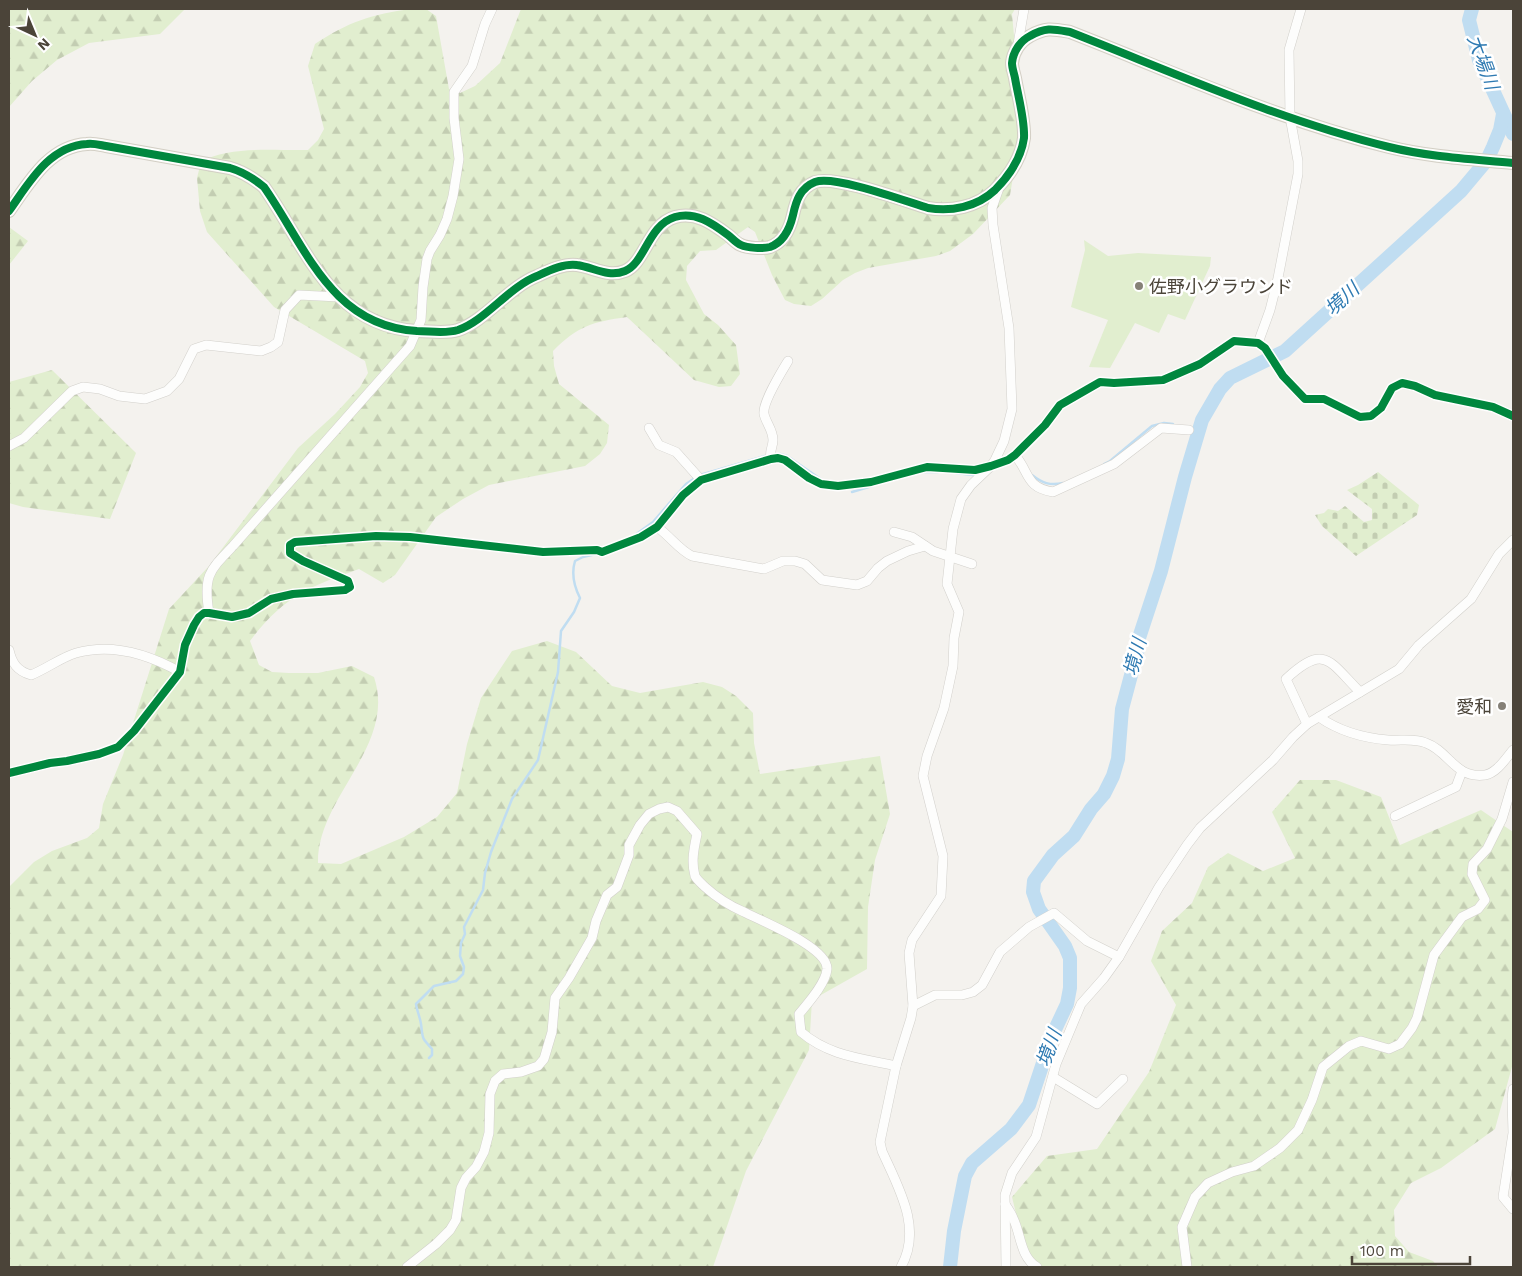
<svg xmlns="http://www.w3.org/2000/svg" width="1522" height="1276" viewBox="0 0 1522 1276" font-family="'Work Sans','Noto Sans JP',sans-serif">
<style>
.grass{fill:#e1eecf}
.forest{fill:url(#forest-firs)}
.cemetery{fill:url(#cemetery-stones)}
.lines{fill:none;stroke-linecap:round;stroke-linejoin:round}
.stream{stroke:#c0ddf1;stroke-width:2.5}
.river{stroke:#c0ddf1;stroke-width:14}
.street-casing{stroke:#d2d0cb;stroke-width:10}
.secondary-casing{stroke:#d3cfc5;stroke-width:14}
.street{stroke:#fdfdfc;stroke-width:9}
.secondary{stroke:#f7f6f1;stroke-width:12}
.cycleway-casing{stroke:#fff;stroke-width:11}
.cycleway{stroke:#00873e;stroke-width:8}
.poi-dot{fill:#868178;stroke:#fff;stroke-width:2}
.labels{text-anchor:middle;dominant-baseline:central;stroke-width:5;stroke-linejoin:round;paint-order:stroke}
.poi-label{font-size:18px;fill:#4b4439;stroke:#fff;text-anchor:start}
.water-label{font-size:19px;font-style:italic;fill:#2e7ab2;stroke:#fff}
</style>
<defs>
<pattern id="forest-firs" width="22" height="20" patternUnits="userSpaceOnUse" patternTransform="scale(1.25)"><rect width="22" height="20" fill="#e1eecf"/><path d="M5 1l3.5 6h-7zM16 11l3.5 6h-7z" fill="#c3cdb2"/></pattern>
<pattern id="cemetery-stones" width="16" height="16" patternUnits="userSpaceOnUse" patternTransform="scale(1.25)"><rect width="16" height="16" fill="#e1eecf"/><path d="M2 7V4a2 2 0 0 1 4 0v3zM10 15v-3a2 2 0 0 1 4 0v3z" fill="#c3cdb2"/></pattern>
</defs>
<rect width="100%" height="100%" fill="#f4f2ee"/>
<!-- grass -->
<path class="grass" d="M1084,240L1108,256L1138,253L1211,257L1210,266L1185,320L1168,314L1159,333L1135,323L1110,368L1089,367L1108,320L1071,307L1085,250Z"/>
<!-- forest -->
<g class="forest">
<path d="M9,9H185L160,34L89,43L57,60L32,81L9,107Z"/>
<path d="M411,9H426L436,16L449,89L460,93L475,86L500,63L521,9H1015L1012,14L1022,123L1010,195L973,234L950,251L936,256L868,268L855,273L843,280L822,299L811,306L794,304L785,300L772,275L755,232L748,227L716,250L700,251L687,266L686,280L704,314L718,325L736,345L740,374L731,386L719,387L694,380L627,317C592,322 578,326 553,351L554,366L559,384L609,425L607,443L600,454L585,466L489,485L463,499L436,517L395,575L383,583L359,569C309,587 284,596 250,641L259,665L272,672L289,673H318L352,666L374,677C397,746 317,797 318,863L341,864L404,837L437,817L457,793L467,744L481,698L512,651L547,641L576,652L612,686L640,693L703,682L722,687L736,696L753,713L754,743L760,774L880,756L890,814L875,860L868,907L867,969L812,1000L809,1050L746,1171L713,1267H9V887L34,862L52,851L87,838L99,828L103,804L123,755L169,609L209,566L298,448L335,414L360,387L368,373L365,361L274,307L207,232L200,211L197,178L201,162C229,145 276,151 308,150L318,140L324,129L308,66L315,44C348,22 372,14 411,9Z"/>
<path d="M9,227L28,241L9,265Z"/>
<path d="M52,370L136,453L110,519L23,507L9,503V382Z"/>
<path d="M1300,780H1336L1381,797L1400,845L1481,810L1513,832V1063L1495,1129L1441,1168L1411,1183L1394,1210L1395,1236L1409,1252L1433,1261L1438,1267H1037L1026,1255L1012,1197L1047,1156L1097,1149L1149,1072L1176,1005L1151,961L1162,931L1192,903L1208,867L1228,853L1263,871L1295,858L1272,812Z"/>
</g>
<!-- cemetery -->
<path class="cemetery" d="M1378,472L1419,505L1417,515L1356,556L1322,526L1315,515L1324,513L1328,509L1338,511L1345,506L1364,522L1372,520V509L1347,490L1358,485Z"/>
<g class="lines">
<!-- stream -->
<g class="stream">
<path d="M1197,427L1200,428"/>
<path d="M780,454L787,456L822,480"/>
<path d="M1104,464L1110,461L1152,426L1164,423L1173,424"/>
<path d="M923,472H938"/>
<path d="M956,473L973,475"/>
<path d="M700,475L765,456"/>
<path d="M1032,475C1042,483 1050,486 1063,483"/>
<path d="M852,492L872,486"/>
<path d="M635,535L653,522L686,484L695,478"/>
<path d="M429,1058L432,1055V1049C421,1037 423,1039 421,1024C420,1017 417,1011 416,1004L434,986L456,981L463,974L464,967L460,956L461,943L465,934L464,927L483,890L485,873L491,852L512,799L538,760L558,672L561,631L574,612L580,598C574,586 571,574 575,561L583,557L596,554"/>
</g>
<!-- river -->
<g class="river">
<path d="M1472,9L1469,20L1479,60L1513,134"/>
<path d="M950,1267L954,1231L965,1176L972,1163L1011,1129L1029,1105L1052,1036L1067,1004L1070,988V958L1065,946L1039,909L1033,892L1034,881L1053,855L1074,836L1091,809L1104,794L1113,776L1118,759L1122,709L1138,649V641L1161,571L1185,477L1202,420L1220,389L1230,378L1285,351L1461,191L1487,160L1493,147L1500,130L1503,114"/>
</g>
<defs>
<g id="street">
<path d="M1018,44L1024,9"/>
<path d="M1258,343L1270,310L1278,278L1298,174V161L1290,117L1289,50L1301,9"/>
<path d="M649,428L659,445L676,452L701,480"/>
<path d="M9,446L24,438L72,391L83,387L100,389L119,396L145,399L167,391L179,379L194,349L206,345L261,351L271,347L278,342L285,310L299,295L339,297"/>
<path d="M1015,455C1030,473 1025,487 1053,492L1114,464L1161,428L1189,430"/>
<path d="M771,459C769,451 773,447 773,440C773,430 766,423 764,414C762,403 782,371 788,361"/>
<path d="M657,527C670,536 679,550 692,556L764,569L783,561H795L805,564L822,580L857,585L867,581L878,568L887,561L908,551L925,546"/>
<path d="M894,532L912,537L933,551L972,564"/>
<path d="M209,613C203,576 209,571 233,546L410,346L421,320L423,287L427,259L430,251L440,235L447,219L453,196L459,159L454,118V92L472,66L485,24L492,9"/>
<path d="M9,650C12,663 17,671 31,675C46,669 62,657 76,653C112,643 148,654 180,672"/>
<path d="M1319,717C1339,731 1364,738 1388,740C1401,741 1414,738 1426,743C1449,751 1455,779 1485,775C1497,773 1506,758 1513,750"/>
<path d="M1307,724L1286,679C1325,643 1329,661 1360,692"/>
<path d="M9,773L50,763L67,761L99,754L118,747L134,731L180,672L185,645L194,625L199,617L204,613H209L232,617L249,613L271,599L293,594L345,590L350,587L348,581L303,561L290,553V545L295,542L376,536L410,537L543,552L597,550L602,552L641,537L657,527L683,495L701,480L771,459L778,458L785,460L809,478L821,484L838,486L871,482L927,467L975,470L991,466L1008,460L1015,455L1045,425L1060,405L1100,382L1114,383L1163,380L1200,364L1234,341L1258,343L1265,348L1283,376L1305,399H1324L1360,417L1371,416L1381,408L1392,388L1402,383L1415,386L1435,395L1493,407L1513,416"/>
<path d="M1395,816L1456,787L1462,771"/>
<path d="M913,1006L935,995H962L973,992L982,985L1000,952L1029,927L1054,913L1087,941L1119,957"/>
<path d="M1053,1077L1097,1104L1123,1079"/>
<path d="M1513,1089L1512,1099L1513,1133L1503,1197L1513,1209"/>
<path d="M1005,1204C1008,1209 1011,1213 1013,1218C1021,1234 1020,1257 1037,1267"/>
<path d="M407,1267L436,1244L450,1230L456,1220L461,1188L466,1178L476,1167L484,1152L489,1133L490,1094L495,1081L503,1074L521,1072L538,1066L544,1059L552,1032L555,998L569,978L592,938L596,921L607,895L617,887L629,855V845L640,825L649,814L659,809L668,807L677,811L697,834C694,848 691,862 695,876C697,880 702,884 705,887C716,897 730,906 744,912C761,921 828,947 827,969C826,983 808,1003 799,1014L801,1032C829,1056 861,1058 896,1066"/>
<path d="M901,1267C923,1228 898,1187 882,1151L880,1142L896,1066L911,1018L913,1006L909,953L912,940L941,896L943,856L923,776L927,756L944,708L953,666L954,638L959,612L947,584L953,529L961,499L971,485L991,466L995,460L1004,441L1012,409L1009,328L993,225L992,208L999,188"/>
<path d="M1006,1267L1005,1195L1012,1173L1036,1137L1056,1064L1081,1004L1104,978L1119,957L1159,887L1187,845L1200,828L1273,760L1293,737L1307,724L1399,669L1419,645L1471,599L1499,554L1513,540"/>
<path d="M1187,1267L1182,1227L1195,1197L1208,1183L1232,1172L1254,1166L1280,1148L1298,1130L1312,1100L1323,1067L1349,1046L1361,1041L1389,1049L1400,1044L1412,1028L1417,1018L1434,955L1462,917L1478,909L1485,900L1472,874L1473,864L1487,849L1502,819L1513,782"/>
</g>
<path id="secondary" d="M9,211C29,183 49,146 87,144C93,143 100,145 106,146L230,168C244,172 253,178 264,187C306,247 331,326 417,331C430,331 445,334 458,330C485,321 509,287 537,276C548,271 564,263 577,265C593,267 608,278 625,271C645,263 648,225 675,217C695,211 712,223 728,235C732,238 736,243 741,245C747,248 763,249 770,247C784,242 790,228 793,215C796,201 800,188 815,182C835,175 905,201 928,208C951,212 977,207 995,190C1009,176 1021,159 1024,138C1025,120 1018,96 1015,78C1014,73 1012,68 1012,63C1013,52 1020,41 1030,36C1046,27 1053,29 1070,32C1175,73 1279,120 1389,147C1429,157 1472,159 1513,163"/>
</defs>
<!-- street casing -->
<use href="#street" class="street-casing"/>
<!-- secondary casing -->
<use href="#secondary" class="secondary-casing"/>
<!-- street -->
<use href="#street" class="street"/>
<!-- secondary -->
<use href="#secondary" class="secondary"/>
<defs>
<g id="cycleway">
<path d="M9,211C29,183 49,146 87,144C93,143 100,145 106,146L230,168C244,172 253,178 264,187C306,247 331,326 417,331C430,331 445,334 458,330C485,321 509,287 537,276C548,271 564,263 577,265C593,267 608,278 625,271C645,263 648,225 675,217C695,211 712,223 728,235C732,238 736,243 741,245C747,248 763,249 770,247C784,242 790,228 793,215C796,201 800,188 815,182C835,175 905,201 928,208C951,212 977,207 995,190C1009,176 1021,159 1024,138C1025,120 1018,96 1015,78C1014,73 1012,68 1012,63C1013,52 1020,41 1030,36C1046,27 1053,29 1070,32C1175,73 1279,120 1389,147C1429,157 1472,159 1513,163"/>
<path d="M9,773L50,763L67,761L99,754L118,747L134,731L180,672L185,645L194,625L199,617L204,613H209L232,617L249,613L271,599L293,594L345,590L350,587L348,581L303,561L290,553V545L295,542L376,536L410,537L543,552L597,550L602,552L641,537L657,527L683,495L701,480L771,459L778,458L785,460L809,478L821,484L838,486L871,482L927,467L975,470L991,466L1008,460L1015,455L1045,425L1060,405L1100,382L1114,383L1163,380L1200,364L1234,341L1258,343L1265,348L1283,376L1305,399H1324L1360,417L1371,416L1381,408L1392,388L1402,383L1415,386L1435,395L1493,407L1513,416"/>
</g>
</defs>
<!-- cycleway casing -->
<use href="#cycleway" class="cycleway-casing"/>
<!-- cycleway -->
<use href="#cycleway" class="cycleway"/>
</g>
<!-- markers -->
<g class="poi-dot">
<circle cx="1139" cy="286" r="5"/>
<circle cx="1502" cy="706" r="5"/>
</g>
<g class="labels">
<!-- poi labels -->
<g class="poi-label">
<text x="1149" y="286">佐野小グラウンド</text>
<text x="1492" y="706" text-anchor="end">愛和</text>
</g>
<!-- water labels -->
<g class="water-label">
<text transform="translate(1483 62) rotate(70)">大場川</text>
<text transform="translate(1342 299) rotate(-42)">境川</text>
<text transform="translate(1135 657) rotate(-75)">境川</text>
<text transform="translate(1049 1048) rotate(-70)">境川</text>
</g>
</g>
<!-- border -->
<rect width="1522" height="1276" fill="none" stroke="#4b4439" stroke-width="20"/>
<!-- north arrow -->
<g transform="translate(35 35) rotate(136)" stroke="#ffffff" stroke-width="4" paint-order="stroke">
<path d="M0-4L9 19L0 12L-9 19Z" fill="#4b4439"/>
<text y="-8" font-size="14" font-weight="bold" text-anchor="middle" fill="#4b4439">N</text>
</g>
<!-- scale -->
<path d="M1352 1256v8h118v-8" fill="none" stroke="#4b4439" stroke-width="2.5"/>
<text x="1360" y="1256" font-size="15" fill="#4b4439" stroke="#ffffff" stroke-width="4" paint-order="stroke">100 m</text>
</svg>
